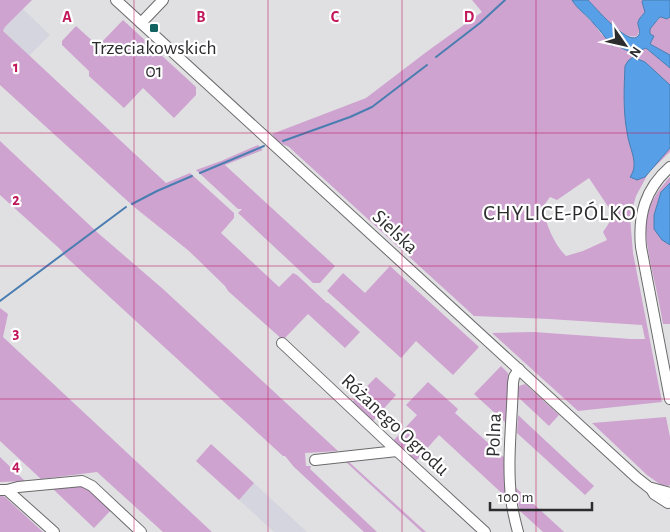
<svg xmlns="http://www.w3.org/2000/svg" width="670" height="532" viewBox="0 0 670 532" font-family="'Alegreya Sans',sans-serif">
<style>
.built{fill:#d5d5df}
.green{fill:#cea3d0;fill-rule:evenodd}
.water{fill:#57a0e7;stroke:#4a7db0}
.lines{fill:none;stroke-linecap:round;stroke-linejoin:round}
.stream{stroke:#4a7db0;stroke-width:2}
.minor-casing{stroke:#6a6a6c;stroke-width:12}
.minor{stroke:#fff;stroke-width:10}
.grid{fill:none;stroke:#c2185b;stroke-width:1;stroke-opacity:0.55}
.poi-dot{fill:#126261;stroke:#fff;stroke-width:2}
.labels{text-anchor:middle;dominant-baseline:central;stroke-width:4.5;stroke-linejoin:round;paint-order:stroke}
.poi-label{font-size:20px;fill:#2c2c2e;stroke:#fff}
.street-label{font-size:20px;fill:#2c2c2e;stroke:#fff}
.quarter-label{font-size:22px;letter-spacing:1px;fill:#2c2c2e;stroke:#fff}
.grid-label{font-size:16px;text-anchor:middle;font-weight:bold;fill:#c2185b;stroke:#fff;stroke-width:4.5;stroke-linejoin:round;paint-order:stroke}
</style>
<rect width="100%" height="100%" fill="#e0e0e3"/>
<!-- built -->
<g class="built">
<path d="M23,9L50,35L29,56L3,31L5,27Z"/>
<path d="M254,483L307,532H274L239,500Z"/>
</g>
<!-- green -->
<g class="green">
<path d="M0,0H32L5,27L3,31L166,183L190,173L234,213V218L221,233L279,287L293,273L297,275L327,303H328L360,332L345,348L308,314L283,340L228,291L225,286L189,251L133,206L0,85Z"/>
<path d="M472,0H572L577,7L594,24L602,35L622,48L627,51L633,52H639L646,48L670,68V152L649,172L636,196L630,217L633,253L662,402L578,411L492,333L534,332L631,339H645L642,325L549,319L474,316L289,147C282,144 276,141 272,134L366,98L429,50L482,12ZM589,178L613,214V217L603,232L607,240L583,251L566,256C553,243 547,225 542,208L550,197L557,200Z"/>
<path d="M588,0H643L642,3L646,12C641,18 637,22 640,30L637,36C620,40 599,11 588,0Z"/>
<path d="M661,17L667,19L670,17V55L650,44L654,36L650,34V28Z"/>
<path d="M123,20L196,87V95L174,118L143,88L124,108L89,76V71L62,45V41L76,26L98,46Z"/>
<path d="M0,141L98,233L163,289L338,451L305,453L306,466H311L310,469L377,532H364L294,467L285,456H283L65,256L61,250L0,195Z"/>
<path d="M258,145L263,150L225,165L335,266L320,283H313L238,213L242,209H238L196,170L221,161Z"/>
<path d="M670,177V183L661,192L662,240L670,245V324H663C660,308 657,291 653,275C649,255 643,233 648,213C652,198 660,188 670,177Z"/>
<path d="M390,266L479,347L453,375L416,341L401,358L327,291L343,273L365,293Z"/>
<path d="M0,308L8,314L3,337L212,532H163L97,472L41,479L0,441Z"/>
<path d="M501,366L508,373L507,424L474,394Z"/>
<path d="M376,377L396,395L372,422L351,403Z"/>
<path d="M428,382L458,409L455,413L506,459L507,498L439,435L415,462L393,441L417,415L406,405Z"/>
<path d="M525,384L559,415L549,426L518,397V388L519,386Z"/>
<path d="M518,415L594,486L585,495L517,433Z"/>
<path d="M666,417L670,437V485L668,486L661,485L647,475L592,423Z"/>
<path d="M211,444L254,483L239,500L196,461Z"/>
<path d="M0,457L25,481L0,482Z"/>
<path d="M346,462H349L426,532H422Z"/>
<path d="M53,486H85L112,509L94,528L53,489Z"/>
<path d="M515,487L562,530L564,532H543L520,511Z"/>
<path d="M0,495L5,497L43,532H0Z"/>
</g>
<!-- water -->
<g class="water">
<path d="M572,0H588C595,7 626,44 637,37C643,32 637,27 638,22C639,18 643,15 645,12L642,2L643,0H670V17L667,19L661,17L659,18L650,29V34L654,36L650,44L670,55V68L646,48C634,54 626,52 616,44L612,46C606,39 601,31 594,24C587,15 578,10 572,0Z"/>
<path d="M633,57L645,62L670,85V148L645,177L637,180L630,177C632,174 634,170 634,166C635,156 628,143 627,132C623,111 624,88 625,66L628,61Z"/>
<path d="M670,183V245L662,240L654,229V215L661,192Z"/>
</g>
<g class="lines">
<!-- stream -->
<g class="stream">
<path d="M436,57L480,23L505,0"/>
<path d="M283,141L350,117L372,107L427,65"/>
<path d="M200,173L264,146"/>
<path d="M132,204L157,191L192,176"/>
<path d="M0,301L126,207"/>
</g>
<defs>
<g id="minor">
<path d="M116,0L637,478L651,489L654,494L668,503"/>
<path d="M141,23L163,0"/>
<path d="M670,167C645,189 638,215 641,247L670,399"/>
<path d="M282,343L397,451L485,532"/>
<path d="M315,460L397,451"/>
<path d="M652,488L670,493"/>
<path d="M0,490H7L18,487L82,481L92,486L141,532"/>
<path d="M7,490L54,532"/>
<path d="M518,532C515,521 512,509 511,497C507,460 512,421 513,383L514,377L519,369"/>
</g>
</defs>
<!-- minor casing -->
<use href="#minor" class="minor-casing"/>
<!-- minor -->
<use href="#minor" class="minor"/>
</g>
<!-- grid -->
<path class="grid" d="M134,0V532M268,0V532M402,0V532M536,0V532M0,133H670M0,266H670M0,399H670"/>
<!-- markers -->
<rect class="poi-dot" x="149" y="23" width="10" height="10" rx="2.5"/>
<g class="labels">
<!-- poi labels -->
<g class="poi-label">
<text x="154" y="48">Trzeciakowskich<tspan x="154" dy="23">01</tspan></text>
</g>
<!-- street labels -->
<g class="street-label">
<text transform="translate(395 232) rotate(43)">Sielska</text>
<text transform="translate(395 425) rotate(43)">Różanego Ogrodu</text>
<text transform="translate(494 435) rotate(-88)">Polna</text>
</g>
<!-- quarter labels -->
<g class="quarter-label">
<text x="560" y="213">CHYLICE-PÓLKO</text>
</g>
</g>
<g class="grid-label">
<text x="67" y="22">A</text>
<text x="201" y="22">B</text>
<text x="335" y="22">C</text>
<text x="469" y="22">D</text>
<text x="16" y="72">1</text>
<text x="16" y="205">2</text>
<text x="16" y="338">3</text>
<text x="16" y="471">4</text>
</g>
<!-- north arrow -->
<g transform="translate(625 45) rotate(124)" stroke="#ffffff" stroke-width="4" paint-order="stroke">
<path d="M0-4L9 19L0 12L-9 19Z" fill="#2c2c2e"/>
<text y="-8" font-size="14" font-weight="bold" text-anchor="middle" fill="#2c2c2e">N</text>
</g>
<!-- scale -->
<path d="M490 502v8h102v-8" fill="none" stroke="#2c2c2e" stroke-width="2.5"/>
<text x="498" y="502" font-size="15" fill="#2c2c2e" stroke="#ffffff" stroke-width="4" paint-order="stroke">100 m</text>
</svg>
